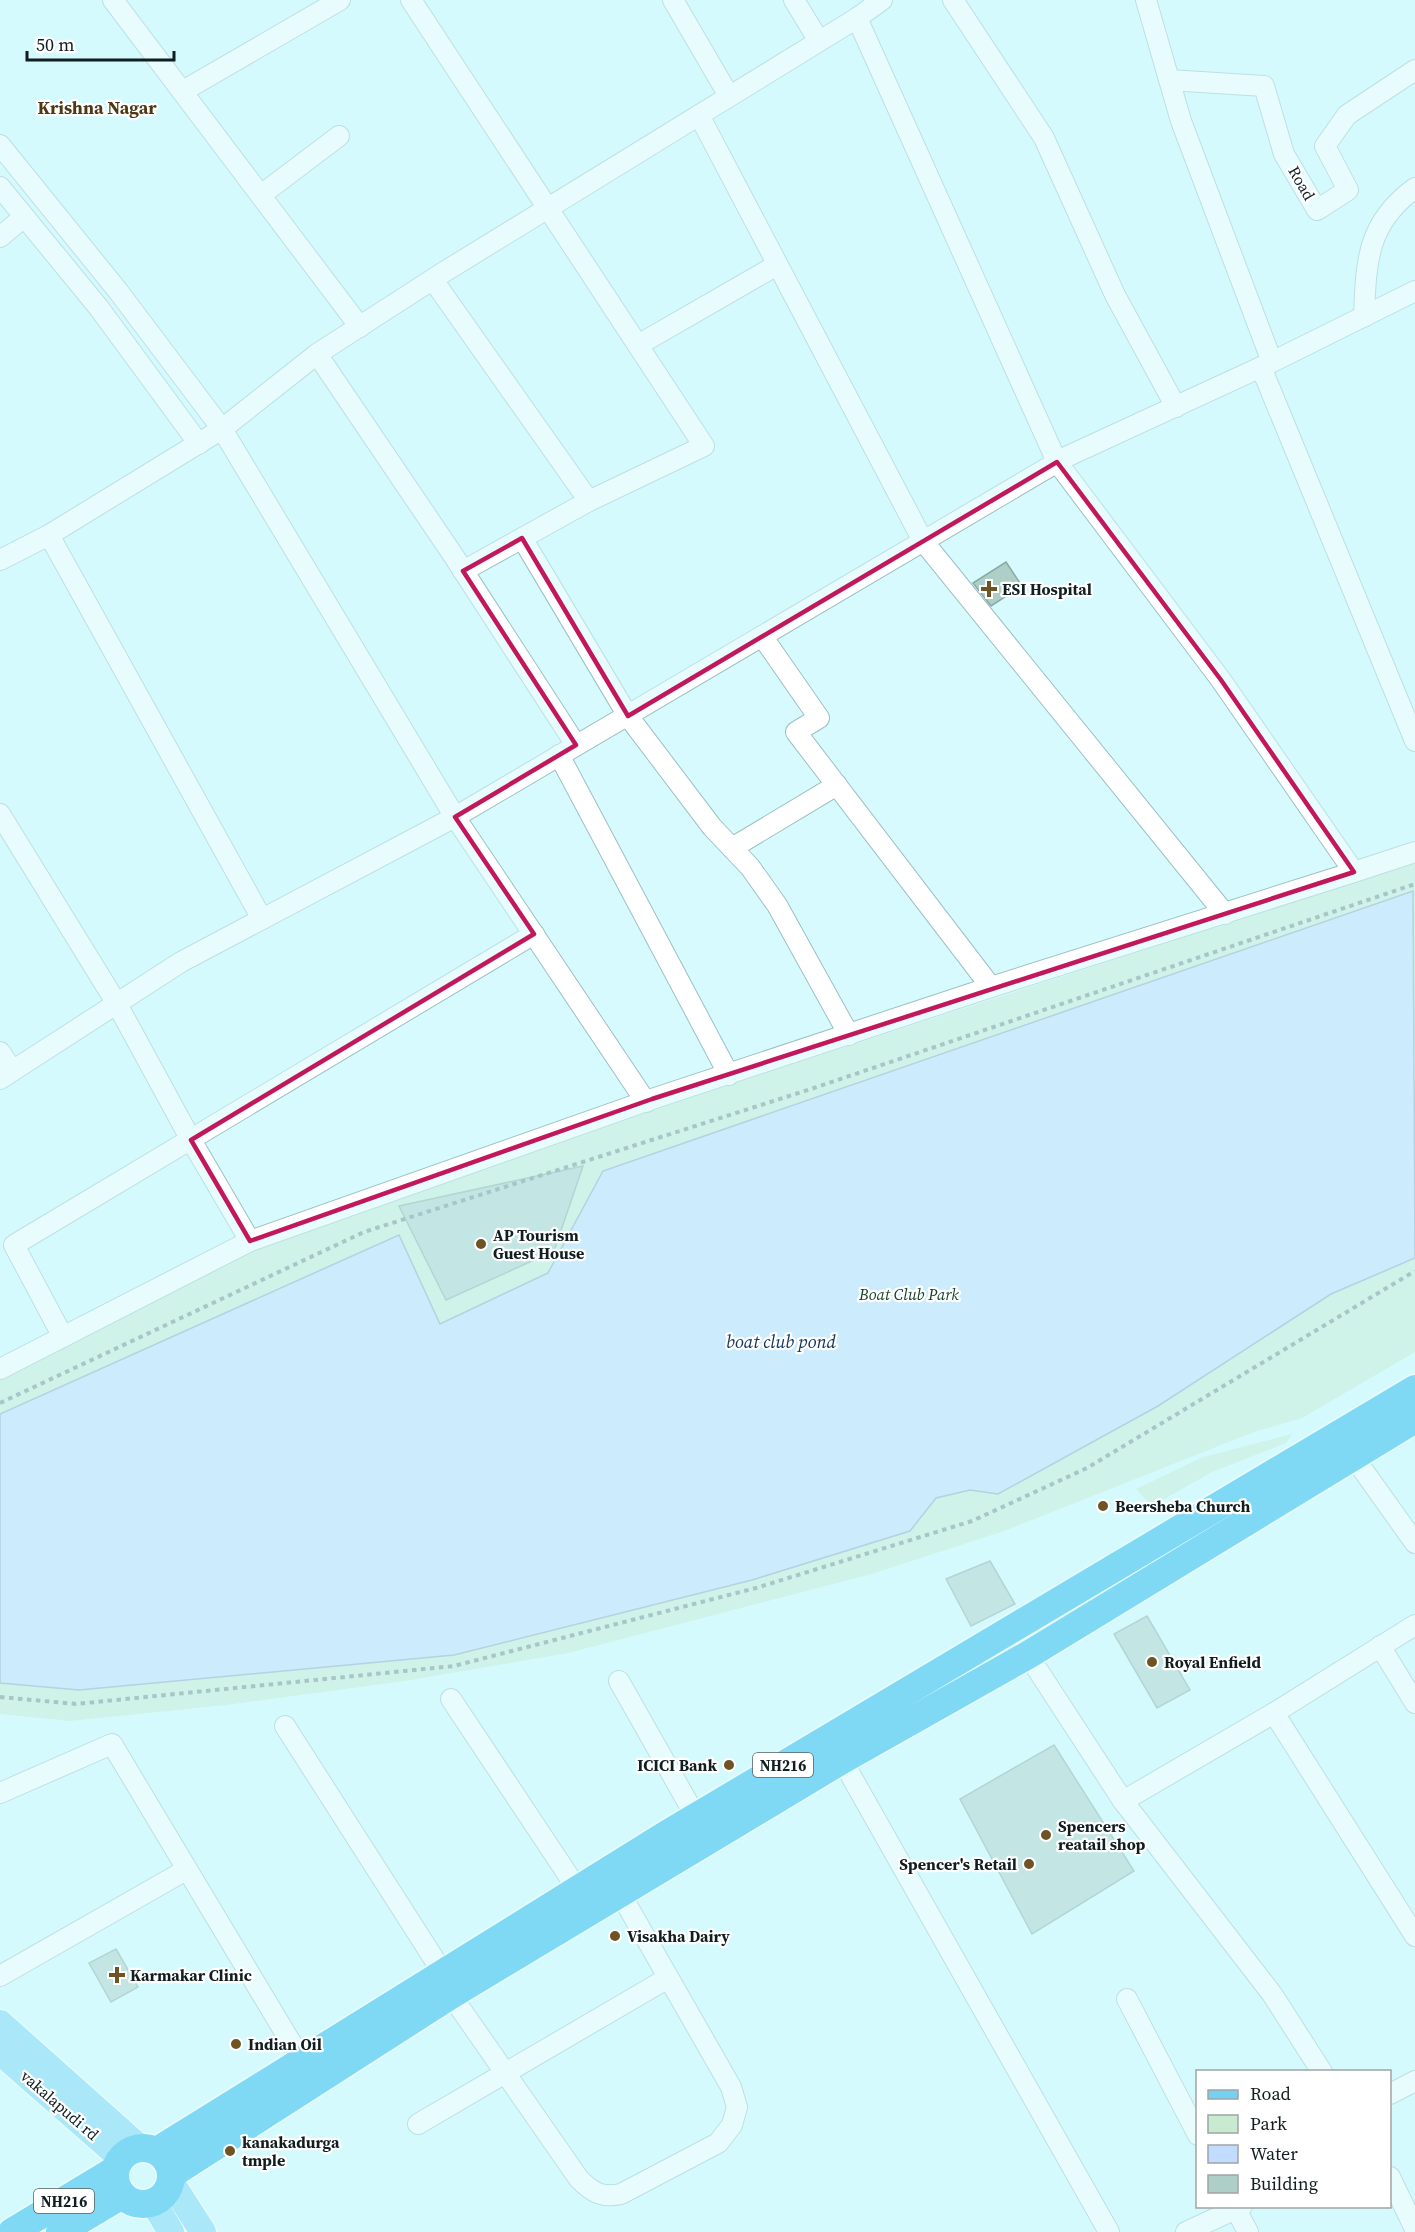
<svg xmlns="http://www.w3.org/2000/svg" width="1415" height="2232" viewBox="0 0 1415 2232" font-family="'Source Serif 4',serif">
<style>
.green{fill:#c7ead0}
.water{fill:#c1dcff;stroke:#8ca3bc;stroke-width:1.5}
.building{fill:#aecfc7;stroke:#89aaa2;stroke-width:1.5}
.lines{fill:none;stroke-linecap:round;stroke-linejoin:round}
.minor-casing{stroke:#9dc0c3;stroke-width:22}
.major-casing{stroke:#fff;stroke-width:28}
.highway-casing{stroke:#fff;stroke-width:31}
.path{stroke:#6f878a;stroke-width:4;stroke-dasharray:4.5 4.5;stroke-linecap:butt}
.minor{stroke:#fff;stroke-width:20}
.major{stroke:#75d1f2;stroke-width:26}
.highway{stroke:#19b2e9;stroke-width:28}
.marked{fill:none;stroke:#c2185b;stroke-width:4.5;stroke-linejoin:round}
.poi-dot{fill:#6e5325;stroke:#fff;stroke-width:2}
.labels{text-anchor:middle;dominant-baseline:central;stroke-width:4.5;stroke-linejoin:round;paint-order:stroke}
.shield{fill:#fff;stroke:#586262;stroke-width:1.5}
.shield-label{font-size:15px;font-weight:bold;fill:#111e1f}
.street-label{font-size:16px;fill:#111e1f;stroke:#fff}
.poi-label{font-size:16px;font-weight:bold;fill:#111e1f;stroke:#fff;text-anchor:start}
.park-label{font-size:16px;font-style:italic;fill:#113f24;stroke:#fff}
.neighbourhood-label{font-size:18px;font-weight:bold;fill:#4e3813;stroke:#fff}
.water-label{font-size:18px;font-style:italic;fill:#133661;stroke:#fff}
</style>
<rect width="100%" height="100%" fill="#d6fafe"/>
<!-- green -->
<g class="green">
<path d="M1415,862V1352L1302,1418L1254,1432L1004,1531L868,1575L568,1653L405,1681L226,1705L70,1721L0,1714V1374L228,1253L645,1112Z"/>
<path d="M1292,1434L1286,1443L1212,1472L1152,1506L1136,1489L1203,1457Z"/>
</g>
<!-- water -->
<path class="water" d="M1413,891L1415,1258L1331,1294L1158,1406L998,1494L970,1490L936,1498L910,1531L752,1580L454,1655L79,1690L0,1683V1414L399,1235L440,1324L548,1273L603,1171Z"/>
<!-- building -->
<g class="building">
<path d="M1006,562L1022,586L991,606L973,583Z"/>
<path d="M583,1166L554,1251L446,1300L399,1206Z"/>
<path d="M990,1561L1015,1604L971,1626L946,1579Z"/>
<path d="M1147,1616L1190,1690L1157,1708L1114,1634Z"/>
<path d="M1054,1745L1134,1871L1032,1934L960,1799Z"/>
<path d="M116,1949L138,1987L111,2002L89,1963Z"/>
</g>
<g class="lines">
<defs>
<g id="minor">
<path d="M113,0L360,327"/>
<path d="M411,0L704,446L589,501L433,280"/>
<path d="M673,0L729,96"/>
<path d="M794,0L819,41"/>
<path d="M953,0L1044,138L1115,295L1176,407"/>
<path d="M1146,0L1181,121L1272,362"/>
<path d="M1169,80L1264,86L1284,154L1317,210L1348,190L1325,146L1347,115L1415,70"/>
<path d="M183,91L340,0"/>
<path d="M699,115L923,541L1225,914"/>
<path d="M0,145L118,291L222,429L455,817L646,1102"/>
<path d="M0,187L99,308L199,444"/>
<path d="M261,195L339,136"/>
<path d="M0,237L24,217"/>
<path d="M1364,317C1366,261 1367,223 1415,188"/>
<path d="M638,345L777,265"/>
<path d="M317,354L453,555L576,745"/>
<path d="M1261,367L1415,741"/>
<path d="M49,535L262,919"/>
<path d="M522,538L628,716L712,827L750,867L777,905L849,1035"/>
<path d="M0,560L49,535L222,429L317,354L444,272L857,18L882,0"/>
<path d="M463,571L589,501"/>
<path d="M762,636L819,718L796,732L991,987"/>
<path d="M559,755L729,1075"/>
<path d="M0,814L117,1004L191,1140L250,1241"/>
<path d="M732,848L837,785"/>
<path d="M1354,872L1415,852"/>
<path d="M0,1052L12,1070"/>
<path d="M0,1079L181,962L455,817L1066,457L1272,362L1415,291"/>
<path d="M63,1337L14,1245L534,934"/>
<path d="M0,1369L250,1241L652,1099L991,987L1354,872L1221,680L1057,462L857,18"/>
<path d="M1353,1456L1415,1543"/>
<path d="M1014,1628L1028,1655L1123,1801L1272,1994L1322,2072"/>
<path d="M1380,1646L1415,1703"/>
<path d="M619,1681L696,1817"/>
<path d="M451,1699L578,1890"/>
<path d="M1274,1713L1415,1936"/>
<path d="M285,1726L443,1973"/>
<path d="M842,1760L1109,2232"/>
<path d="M0,1793L112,1744L302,2061"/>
<path d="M1123,1801L1274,1713L1415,1625"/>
<path d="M0,1976L186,1870"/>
<path d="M451,1995L579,2179C593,2193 602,2198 621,2194L718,2143L732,2125L737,2107L731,2087L620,1893"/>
<path d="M1127,1999L1198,2135"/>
<path d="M1390,2094L1415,2081"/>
<path d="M418,2124L668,1978"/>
<path d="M1390,2177L1415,2229"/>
<path d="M1234,2206L1248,2232"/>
<path d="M1186,2232L1242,2206"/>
</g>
<g id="major">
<path d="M0,2023L139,2147"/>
<path d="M0,2052L121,2158"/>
<path d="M171,2182L203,2232"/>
<path d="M153,2202L171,2232"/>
</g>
<g id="highway">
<circle cx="143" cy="2176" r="28"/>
<path d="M157,2151L664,1836L1415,1389"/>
<path d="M172,2174L451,1995L842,1760L1028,1655L1415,1419"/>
<path d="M12,2232L115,2170"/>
<path d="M60,2232L122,2195"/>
</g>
</defs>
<!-- minor casing -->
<use href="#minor" class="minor-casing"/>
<!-- major casing -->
<use href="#major" class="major-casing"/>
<!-- highway casing -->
<use href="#highway" class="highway-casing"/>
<!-- path -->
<g class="path">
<path d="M0,1403L364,1232L811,1089L1415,884"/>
<path d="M0,1697L76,1704L454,1666L756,1588L972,1521L1087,1468L1415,1271"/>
</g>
<!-- minor -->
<use href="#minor" class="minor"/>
<!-- major -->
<use href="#major" class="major"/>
<!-- highway -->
<use href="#highway" class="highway"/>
</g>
<!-- marked area -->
<path d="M0 0H1415V2232H0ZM1057,462L1221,680L1354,872L652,1099L250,1241L191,1140L534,934L455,817L576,745L463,571L522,538L628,716Z" fill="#d6fafe" fill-opacity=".55" fill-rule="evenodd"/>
<path class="marked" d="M1057,462L1221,680L1354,872L652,1099L250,1241L191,1140L534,934L455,817L576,745L463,571L522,538L628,716Z"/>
<!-- markers -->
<g class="poi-dot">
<path d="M986 580h6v6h6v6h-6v6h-6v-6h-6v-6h6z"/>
<circle cx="481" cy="1244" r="6"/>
<circle cx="1103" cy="1506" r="6"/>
<circle cx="1152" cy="1662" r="6"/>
<circle cx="729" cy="1765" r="6"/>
<circle cx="1046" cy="1835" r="6"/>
<circle cx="1029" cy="1864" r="6"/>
<circle cx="615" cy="1936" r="6"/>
<path d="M114 1966h6v6h6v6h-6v6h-6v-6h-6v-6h6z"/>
<circle cx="236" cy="2044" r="6"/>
<circle cx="230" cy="2151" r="6"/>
</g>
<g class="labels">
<!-- shield labels -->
<g class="shield">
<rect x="753" y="1753" width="60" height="24" rx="4.5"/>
<rect x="34" y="2189" width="60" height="24" rx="4.5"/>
</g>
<g class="shield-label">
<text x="783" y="1765">NH216</text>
<text x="64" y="2201">NH216</text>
</g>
<!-- street labels -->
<g class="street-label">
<text transform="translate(1302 183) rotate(60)">Road</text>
<text transform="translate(60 2105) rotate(41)">vakalapudi rd</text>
</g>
<!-- poi labels -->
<g class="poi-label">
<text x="1002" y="589">ESI Hospital</text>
<text x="493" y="1235">AP Tourism<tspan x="493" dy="18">Guest House</tspan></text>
<text x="1115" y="1506">Beersheba Church</text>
<text x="1164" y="1662">Royal Enfield</text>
<text x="717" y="1765" text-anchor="end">ICICI Bank</text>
<text x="1058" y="1826">Spencers<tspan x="1058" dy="18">reatail shop</tspan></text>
<text x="1017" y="1864" text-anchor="end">Spencer's Retail</text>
<text x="627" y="1936">Visakha Dairy</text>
<text x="130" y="1975">Karmakar Clinic</text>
<text x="248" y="2044">Indian Oil</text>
<text x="242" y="2142">kanakadurga<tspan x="242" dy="18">tmple</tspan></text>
</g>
<!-- park labels -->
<g class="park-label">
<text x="909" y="1294">Boat Club Park</text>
</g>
<!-- neighbourhood labels -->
<g class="neighbourhood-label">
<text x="97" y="107">Krishna Nagar</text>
</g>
<!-- water labels -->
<g class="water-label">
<text x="781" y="1341">boat club pond</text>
</g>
</g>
<!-- legend -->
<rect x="1196" y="2070" width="195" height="138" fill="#ffffff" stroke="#a0a5a5" stroke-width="1.5"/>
<rect x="1208" y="2090" width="30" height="9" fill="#75d1f2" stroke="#a0a5a5" stroke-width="1.5"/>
<text x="1250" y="2100" font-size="18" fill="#111e1f">Road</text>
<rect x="1208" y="2115" width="30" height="18" fill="#c7ead0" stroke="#a0a5a5" stroke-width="1.5"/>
<text x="1250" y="2130" font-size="18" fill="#111e1f">Park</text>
<rect x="1208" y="2145" width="30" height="18" fill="#c1dcff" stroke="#a0a5a5" stroke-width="1.5"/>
<text x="1250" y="2160" font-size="18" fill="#111e1f">Water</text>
<rect x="1208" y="2175" width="30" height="18" fill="#aecfc7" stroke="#a0a5a5" stroke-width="1.5"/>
<text x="1250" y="2190" font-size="18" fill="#111e1f">Building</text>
<!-- scale -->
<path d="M27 51v9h147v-9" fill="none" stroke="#111e1f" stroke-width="3"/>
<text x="36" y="51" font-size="18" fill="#111e1f" stroke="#ffffff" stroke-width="4.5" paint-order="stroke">50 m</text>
</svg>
